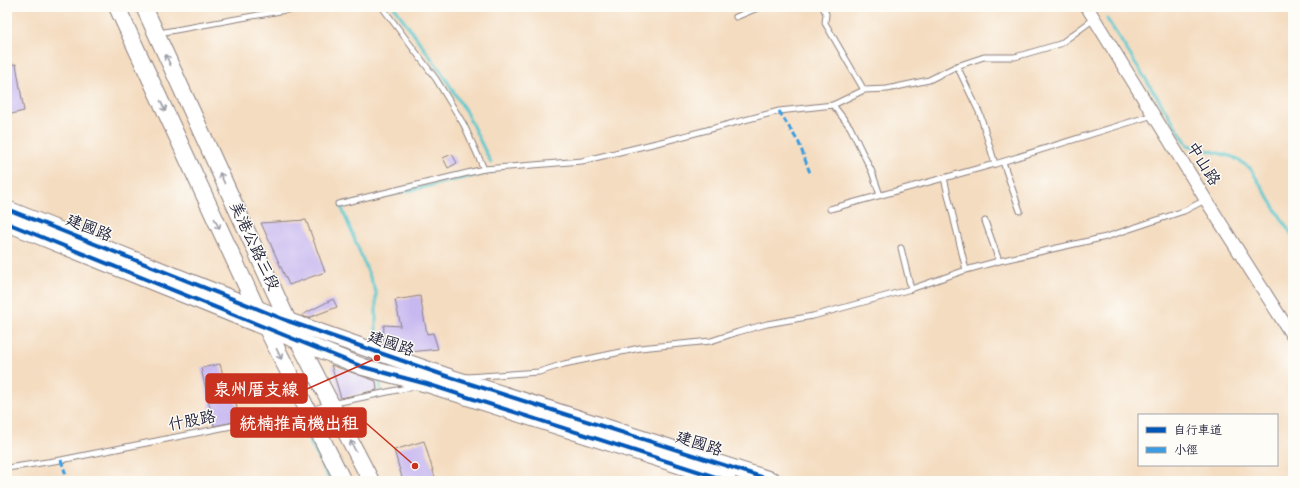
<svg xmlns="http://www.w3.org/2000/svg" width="1300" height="488" viewBox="0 0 1300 488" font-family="Mynerve,'LXGW WenKai TC',sans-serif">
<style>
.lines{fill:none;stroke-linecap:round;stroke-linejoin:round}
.stream{stroke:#5bc8cf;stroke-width:3}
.building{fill:#c7b8f0}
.service-casing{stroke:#8b7f7e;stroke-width:7}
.tertiary-casing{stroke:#8b7f7e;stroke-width:14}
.primary-casing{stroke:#8b7f7e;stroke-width:18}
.service{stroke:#fff;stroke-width:5}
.tertiary{stroke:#fff;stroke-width:12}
.primary{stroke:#fff;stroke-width:16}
.quiet{stroke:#3c9ce2;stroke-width:3;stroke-dasharray:6 3;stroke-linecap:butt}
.cycleway-casing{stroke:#fdfcf7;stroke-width:6}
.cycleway{stroke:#0057b8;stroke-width:4}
.oneway{stroke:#9c9ca7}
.labels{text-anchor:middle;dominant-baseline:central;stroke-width:3;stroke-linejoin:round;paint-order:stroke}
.street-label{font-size:16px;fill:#22223b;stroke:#fdfcf7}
.leader{fill:none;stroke:#c8321e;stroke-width:1.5}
.callout-dot{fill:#c8321e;stroke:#fdfcf7;stroke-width:1.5}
.callout{fill:#c8321e;stroke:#c8321e;stroke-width:1.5}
.callout-label{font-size:17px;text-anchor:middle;font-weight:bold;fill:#fff}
</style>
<rect width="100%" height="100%" fill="#fdfcf7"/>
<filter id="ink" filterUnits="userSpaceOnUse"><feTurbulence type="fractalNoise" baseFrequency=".025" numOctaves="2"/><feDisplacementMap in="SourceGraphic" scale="8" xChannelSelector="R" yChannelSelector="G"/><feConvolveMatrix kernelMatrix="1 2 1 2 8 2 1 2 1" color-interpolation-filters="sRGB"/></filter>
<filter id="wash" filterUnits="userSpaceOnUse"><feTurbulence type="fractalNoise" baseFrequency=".012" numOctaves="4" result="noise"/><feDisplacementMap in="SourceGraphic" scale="16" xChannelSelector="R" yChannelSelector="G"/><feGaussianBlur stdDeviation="0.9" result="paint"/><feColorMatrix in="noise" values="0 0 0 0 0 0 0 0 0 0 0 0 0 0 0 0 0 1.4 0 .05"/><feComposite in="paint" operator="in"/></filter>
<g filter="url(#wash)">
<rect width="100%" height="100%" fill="#f4dcc0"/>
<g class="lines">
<!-- stream -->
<g class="stream">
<path d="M394,7L442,73L465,110L491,163"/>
<path d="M1107,19L1188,145L1233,157L1250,168L1293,237"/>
<path d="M376,345V292L341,206L495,171"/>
<path d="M379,378L381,392L379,393"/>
<path d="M303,416L298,418L330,481"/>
</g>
</g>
<g id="blocks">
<!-- building -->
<g class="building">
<path d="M16,64L24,111L7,115V65Z"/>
<path d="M452,154L457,163L448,168L443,158Z"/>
<path d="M306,220L325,272L289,285L261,223Z"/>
<path d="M420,296L427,334L433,333L438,349L410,352L409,349L395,348L391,347V345L383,344L384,325L401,326L395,300Z"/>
<path d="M333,299L337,307L308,318L302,316V315Z"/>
<path d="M220,364L230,401L235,398L239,421L214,426L201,368Z"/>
<path d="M331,365L376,381L377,390L341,398Z"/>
<path d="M424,441L436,481H403L394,450Z"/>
</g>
</g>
</g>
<g filter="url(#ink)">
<use href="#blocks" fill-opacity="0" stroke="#8b7f7e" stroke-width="1"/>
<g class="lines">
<defs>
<g id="service">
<path d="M382,7L436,79L464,125L484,169"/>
<path d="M823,7L826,14L825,23L864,90"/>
<path d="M736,17L760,7"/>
<path d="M159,33L302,7"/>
<path d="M957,66L980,114L995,164"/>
<path d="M833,105L850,127L872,172L880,195"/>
<path d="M1003,162L1020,211"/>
<path d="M944,178L966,270"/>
<path d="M338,204L484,169L582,161L669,140L779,111L833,105L864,90L887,89L929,80L957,66L984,57H1015L1060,44L1094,19"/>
<path d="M830,209L995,164L1153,115"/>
<path d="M985,221L999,261"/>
<path d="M901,248L911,289"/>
<path d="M467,377L539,372L564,364L640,348L711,341L738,332L767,324L813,316L911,289L966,270L999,261L1106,237L1184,211L1205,200"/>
<path d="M7,468L61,460L307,411L331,404L416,386"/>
</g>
<path id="tertiary" d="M1087,7L1206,200L1293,337"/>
<g id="primary">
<path d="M117,7L256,307L343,481"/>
<path d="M144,7L288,321L371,481"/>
<path d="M7,209L288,321L452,378L774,481"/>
<path d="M7,223L363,367L427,384L728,481"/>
</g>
</defs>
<!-- service casing -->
<use href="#service" class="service-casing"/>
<!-- tertiary casing -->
<use href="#tertiary" class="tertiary-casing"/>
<!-- primary casing -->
<use href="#primary" class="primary-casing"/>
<!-- service -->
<use href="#service" class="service"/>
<!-- tertiary -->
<use href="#tertiary" class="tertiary"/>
<!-- primary -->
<use href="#primary" class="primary"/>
<!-- quiet -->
<g class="quiet">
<path d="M779,111L799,143L810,173"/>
<path d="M61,460L68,481"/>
</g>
<defs>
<g id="cycleway">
<path d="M7,209L288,321L452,378L774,481"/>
<path d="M7,223L363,367L427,384L728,481"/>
</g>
</defs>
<!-- cycleway casing -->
<use href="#cycleway" class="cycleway-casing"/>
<!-- cycleway -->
<use href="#cycleway" class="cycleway"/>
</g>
<!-- one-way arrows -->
<defs><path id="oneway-shaft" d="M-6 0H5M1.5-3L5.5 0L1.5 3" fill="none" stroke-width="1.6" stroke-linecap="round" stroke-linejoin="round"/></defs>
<g class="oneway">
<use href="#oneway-shaft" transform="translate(168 60) rotate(-115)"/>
<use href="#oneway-shaft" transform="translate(163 106) rotate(65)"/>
<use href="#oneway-shaft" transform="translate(222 178) rotate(-115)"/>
<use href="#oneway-shaft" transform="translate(217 224) rotate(65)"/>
<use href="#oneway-shaft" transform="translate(279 354) rotate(64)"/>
<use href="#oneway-shaft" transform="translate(353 446) rotate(-117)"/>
</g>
</g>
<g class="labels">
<!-- street labels -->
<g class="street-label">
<text transform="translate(1203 164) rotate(58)">中山路</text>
<text transform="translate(89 228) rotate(22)">建國路</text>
<text transform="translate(254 246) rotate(65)">美港公路三段</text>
<text transform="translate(391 344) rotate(19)">建國路</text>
<text transform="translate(192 421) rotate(-11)">什股路</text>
<text transform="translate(699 444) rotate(18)">建國路</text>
</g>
</g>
<!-- callouts -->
<path class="leader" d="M377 358L307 389M415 466L366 423"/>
<g class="callout-dot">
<circle cx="377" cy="358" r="4"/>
<circle cx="415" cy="466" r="4"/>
</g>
<g class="callout">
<rect x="206" y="374" width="101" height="29" rx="4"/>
<rect x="231" y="408" width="135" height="29" rx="4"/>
</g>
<g class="callout-label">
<text x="256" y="395">泉州厝支線</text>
<text x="299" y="429">統楠推高機出租</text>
</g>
<!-- margin -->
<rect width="1300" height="488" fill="none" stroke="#fdfcf7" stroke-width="24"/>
<!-- legend -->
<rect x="1138" y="414" width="140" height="52" fill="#fdfcf7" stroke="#a5a5ac"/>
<rect x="1146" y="427" width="20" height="6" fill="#0057b8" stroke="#a5a5ac"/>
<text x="1174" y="434" font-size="12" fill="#22223b">自行車道</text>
<rect x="1146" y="447" width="20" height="6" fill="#3c9ce2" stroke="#a5a5ac"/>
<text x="1174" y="454" font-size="12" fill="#22223b">小徑</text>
</svg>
